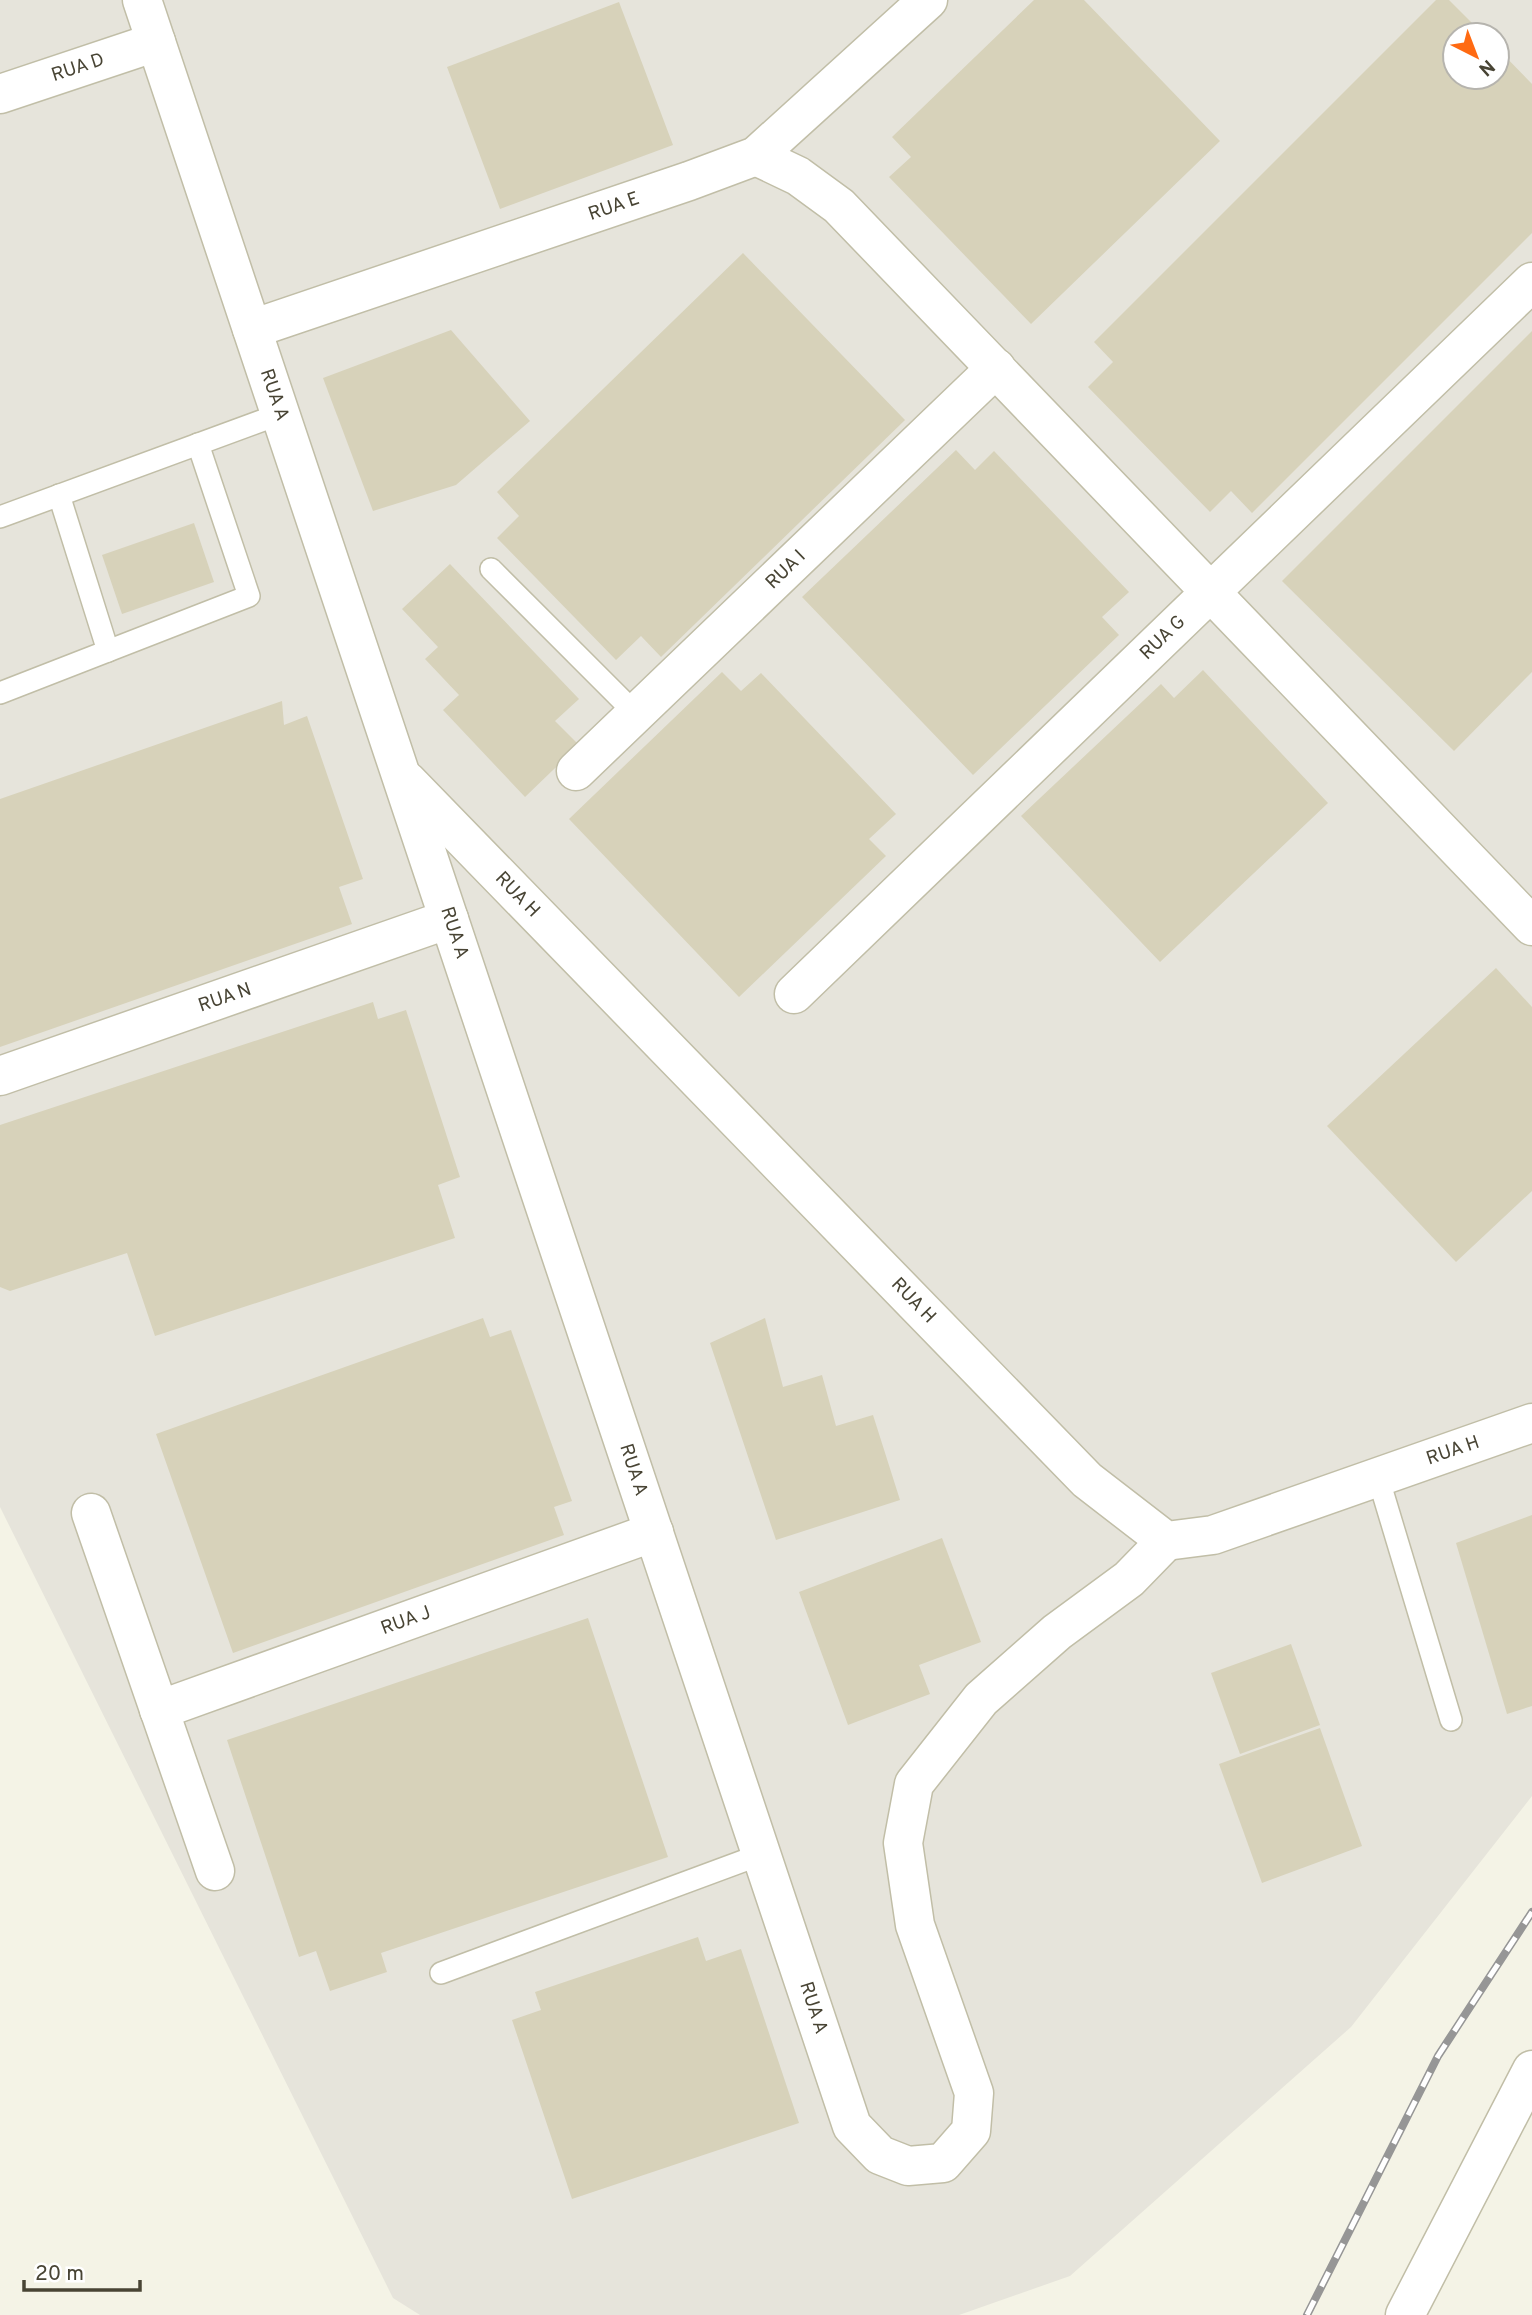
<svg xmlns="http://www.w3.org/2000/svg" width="1532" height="2315" viewBox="0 0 1532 2315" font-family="Overpass,sans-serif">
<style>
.industrial{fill:#e6e4db;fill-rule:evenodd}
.building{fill:#d7d2ba}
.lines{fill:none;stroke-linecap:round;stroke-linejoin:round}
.lane-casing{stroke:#c1bea7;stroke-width:24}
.street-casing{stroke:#c1bea7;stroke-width:41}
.lane{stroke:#fff;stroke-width:21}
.street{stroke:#fff;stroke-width:38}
.rail-casing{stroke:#969696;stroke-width:8}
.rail{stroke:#fff;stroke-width:5;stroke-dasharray:16;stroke-linecap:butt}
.labels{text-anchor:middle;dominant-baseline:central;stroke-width:6;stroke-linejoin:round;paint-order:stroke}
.street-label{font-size:19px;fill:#484434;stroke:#fff}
</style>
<rect width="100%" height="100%" fill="#f4f3e6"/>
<!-- industrial -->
<path class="industrial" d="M0,0H1532V1796L1351,2027L1070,2276L959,2315H420L393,2298L0,1507ZM1455,35H1497V77H1455Z"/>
<!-- building -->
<g class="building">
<path d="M1034,0H1084L1220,141L1031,324L889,177L911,157L892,137Z"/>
<path d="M1436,0H1449L1484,35H1455V77H1497V48L1532,84V233L1252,513L1231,491L1210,512L1088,387L1113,362L1094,342Z"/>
<path d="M619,2L673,145L500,209L447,67Z"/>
<path d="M743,253L905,420L661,657L641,636L616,660L497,538L519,516L497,492Z"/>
<path d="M451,330L530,421L456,485L373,511L323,378Z"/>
<path d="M1532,331V672L1454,751L1282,581Z"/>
<path d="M956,450L975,470L994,451L1129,592L1102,617L1119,635L973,775L802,597Z"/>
<path d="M194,523L214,582L122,614L102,555Z"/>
<path d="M450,564L579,699L555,721L579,745L525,797L443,710L459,695L425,659L438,647L402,609Z"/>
<path d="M1203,670L1328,803L1160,962L1021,816L1161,684L1174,698Z"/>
<path d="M722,672L741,691L761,673L896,814L869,839L886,856L739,997L569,819Z"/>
<path d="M282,701L284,725L307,716L363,879L339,887L352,924L0,1047V799Z"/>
<path d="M1496,968L1532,1007V1191L1456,1262L1327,1126Z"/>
<path d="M373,1002L378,1019L406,1010L460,1177L438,1185L455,1238L155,1336L127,1253L10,1291L0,1287V1125Z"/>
<path d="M483,1318L490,1337L511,1330L572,1501L554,1507L564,1535L233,1653L156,1434Z"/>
<path d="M765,1318L783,1387L822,1375L836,1426L873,1415L900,1500L776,1540L710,1343Z"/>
<path d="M1532,1515V1706L1507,1714L1456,1543Z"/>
<path d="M942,1538L981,1642L919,1665L930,1694L848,1725L799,1592Z"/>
<path d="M588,1618L668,1857L381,1953L387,1972L330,1991L316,1951L299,1957L227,1740Z"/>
<path d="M1291,1644L1320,1725L1240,1754L1211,1673Z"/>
<path d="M1320,1728L1362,1846L1262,1883L1219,1764Z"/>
<path d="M698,1937L706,1961L741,1949L799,2123L572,2199L512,2020L541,2010L535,1992Z"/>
</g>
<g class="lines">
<defs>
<g id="lane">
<path d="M59,495L108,651"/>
<path d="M0,517L280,414"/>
<path d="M491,569L636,714"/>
<path d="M0,693L249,596L198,444"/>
<path d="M1378,1477L1451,1720"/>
<path d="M441,1973L762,1854"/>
</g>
<g id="street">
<path d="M142,0L852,2126L880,2155L908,2166L943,2163L971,2131L974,2093L915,1925L903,1843L914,1784L981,1699L1057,1632L1129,1579L1166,1541"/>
<path d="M0,94L156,42"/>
<path d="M756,156L798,176L839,206L1532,926"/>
<path d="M252,329L689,181L756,156L928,0"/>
<path d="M576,771L996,368"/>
<path d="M407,781L1087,1480L1166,1541L1213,1535L1532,1423"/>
<path d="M794,994L1532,282"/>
<path d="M0,1076L449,919"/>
<path d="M91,1513L215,1871"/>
<path d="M159,1710L654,1532"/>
<path d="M1405,2315L1532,2070"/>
</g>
</defs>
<!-- lane casing -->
<use href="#lane" class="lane-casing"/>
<!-- street casing -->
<use href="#street" class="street-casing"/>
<!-- lane -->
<use href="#lane" class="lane"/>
<!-- street -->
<use href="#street" class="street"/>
<defs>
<path id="rail" d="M1307,2315L1438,2056L1532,1912"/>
</defs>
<!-- rail casing -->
<use href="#rail" class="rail-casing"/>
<!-- rail -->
<use href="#rail" class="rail"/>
</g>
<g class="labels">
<!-- street labels -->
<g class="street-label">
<text transform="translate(78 68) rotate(-18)">RUA D</text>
<text transform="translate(614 207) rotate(-19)">RUA E</text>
<text transform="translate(274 395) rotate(71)">RUA A</text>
<text transform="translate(786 570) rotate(-44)">RUA I</text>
<text transform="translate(1163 638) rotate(-44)">RUA G</text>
<text transform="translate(517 895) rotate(46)">RUA H</text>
<text transform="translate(454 933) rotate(72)">RUA A</text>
<text transform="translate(225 998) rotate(-19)">RUA N</text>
<text transform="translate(913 1301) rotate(46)">RUA H</text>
<text transform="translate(1453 1451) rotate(-19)">RUA H</text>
<text transform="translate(633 1470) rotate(72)">RUA A</text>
<text transform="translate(406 1621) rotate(-20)">RUA J</text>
<text transform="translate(813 2008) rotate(72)">RUA A</text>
</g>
</g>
<!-- north arrow -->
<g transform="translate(1476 56) rotate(138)"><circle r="33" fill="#ffffff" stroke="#b6b4ae" stroke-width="2"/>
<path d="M0-5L12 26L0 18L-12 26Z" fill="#ff6a12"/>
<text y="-10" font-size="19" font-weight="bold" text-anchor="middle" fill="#484434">N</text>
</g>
<!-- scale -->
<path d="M24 2280v10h116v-10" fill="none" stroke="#484434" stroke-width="3.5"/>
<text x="35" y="2280" font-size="21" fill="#484434" stroke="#ffffff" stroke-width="5" paint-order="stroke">20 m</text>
</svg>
